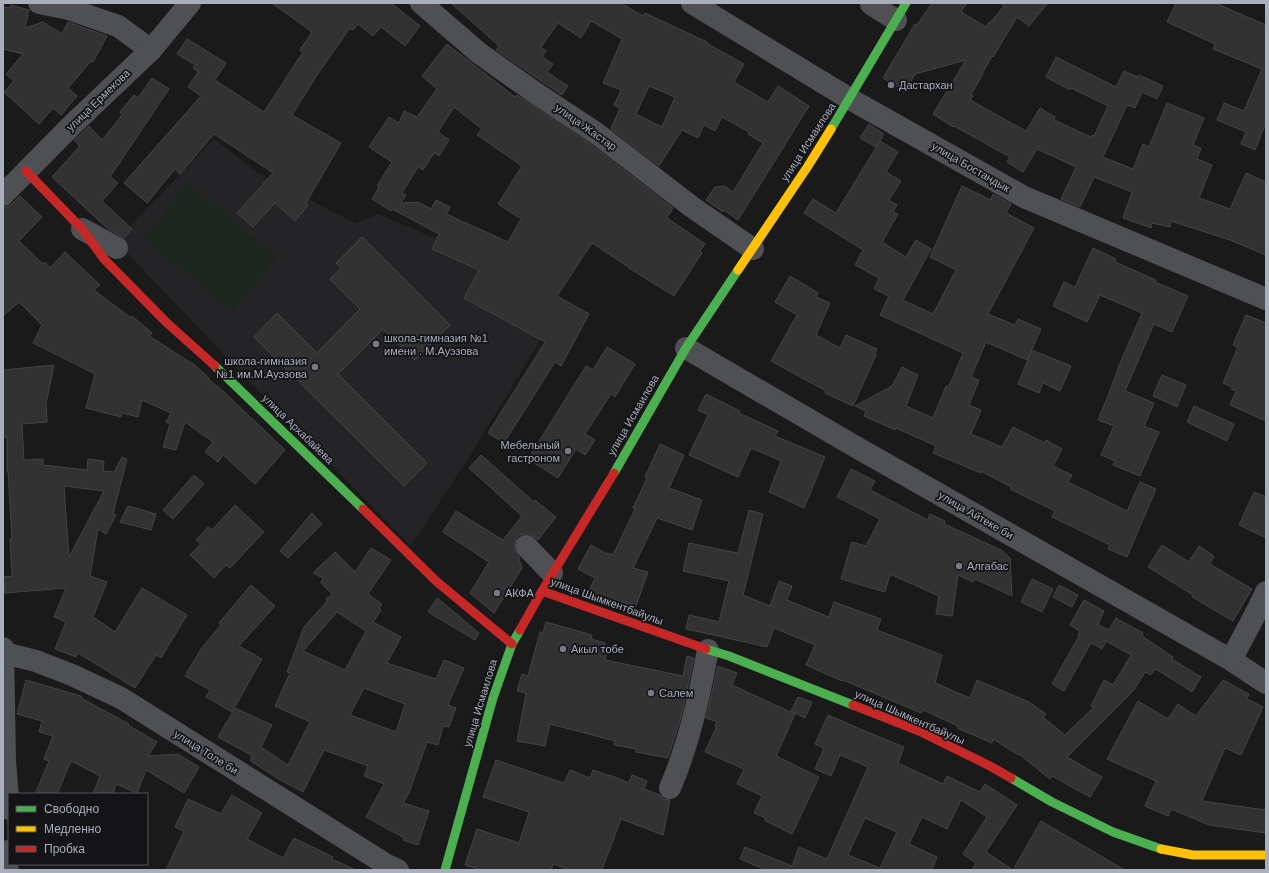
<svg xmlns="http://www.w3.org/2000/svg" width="1269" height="873" viewBox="0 0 1269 873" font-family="Arial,sans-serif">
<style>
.built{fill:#242427}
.park{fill:#1d251f}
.building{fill:#323233;stroke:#434447;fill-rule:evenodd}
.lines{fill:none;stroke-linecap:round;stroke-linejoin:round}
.street{stroke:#4e5054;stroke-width:22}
.fast{stroke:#4caf50;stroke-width:9}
.slow{stroke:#ffc107;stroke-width:9}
.jam{stroke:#c62828;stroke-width:9}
.poi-dot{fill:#787b84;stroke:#141417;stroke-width:1.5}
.labels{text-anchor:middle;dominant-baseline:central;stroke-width:3.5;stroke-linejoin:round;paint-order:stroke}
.poi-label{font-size:11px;fill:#aaafbc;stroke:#141417;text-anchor:start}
.street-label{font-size:11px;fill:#aaafbc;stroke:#141417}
</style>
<rect width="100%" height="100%" fill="#1a1a1b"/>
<!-- built -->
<path class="built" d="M214,139L258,173L355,223L378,214L479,257L562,304L473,451L411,546L250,382L116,241Z"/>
<!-- park -->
<path class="park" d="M188,184L277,257L232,312L143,238Z"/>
<!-- building -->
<g class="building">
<path d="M272,3H391L420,26L405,46L381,27L373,36L358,24L353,30L350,28L317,75L292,115L341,143L306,203L308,205L295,221L275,203L253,227L237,213L273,173L214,134L180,174L175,169L147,203L124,183L201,96L188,87L198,72L193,68L195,65L177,54L187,39L226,63L215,80L264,112L303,52L300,50L312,32Z"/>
<path d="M451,3H621L643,16L645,13L707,42L706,43L744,64L734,82L768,102L778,86L809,106L738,220L724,210L723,212L706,200L715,187L725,186L733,192L763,143L748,134L749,132L722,117L715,131L704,125L698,138L682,130L659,166L611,129L620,108L614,105L621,90L603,83L622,39L591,21L581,38L558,23L541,47L546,51L542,57L553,64L547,72L568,86L562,95L496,50L499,46ZM649,86L675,97L662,127L636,114Z"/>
<path d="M932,3H967L961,12L986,27L989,22L990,23L1004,6L1000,3H1048L1029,26L1017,17L993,57L992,56L982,74H983L971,95L973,96L970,100L1026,131L1040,108L1055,117L1054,120L1091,137L1092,135L1094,136L1108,106L1071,88L1070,90L1046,77L1056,57L1116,87L1124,71L1138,77L1139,75L1163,86L1157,99L1142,92L1135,108L1127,105L1103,157L1133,169L1143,144L1149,147L1167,103L1204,118L1193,145L1201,148L1197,159L1212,165L1199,198L1230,209L1246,173L1266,182V255L1230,240L1171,221L1170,227L1152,223L1151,228L1123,218L1132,192L1094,177L1080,207L1061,199L1076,167L1037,149L1023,172L1007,162L1010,157L954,126L953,127L933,114L966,60L915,74L905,91L883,78L915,24L917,25Z"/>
<path d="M1176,3H1215L1266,25V122L1255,150L1241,144L1246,132L1217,120L1224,103L1244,111L1262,69L1213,49L1215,44L1167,22Z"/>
<path d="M11,5L29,10L25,28L43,22L62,34L68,22L107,36L93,62L91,61L68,88L77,96L61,115L53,108L39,124L4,92L14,81L6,74L23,54L3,49V7L10,8Z"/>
<path d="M447,44L515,97L517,95L589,143L673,208L667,218L705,244L700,251L702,253L674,296L629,268H630L592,243L557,296L589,314L561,366L555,362L504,443L488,433L545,342L464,298L479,270L432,249L439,234L392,209L391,211L372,199L379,187L377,186L392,162L369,147L389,117L399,123L404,111L417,117L437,89L422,76ZM454,107L482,129L477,135L522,166L498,204L521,219L508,242L446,214L450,207L436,200L431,209L418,202L401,203L406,195L402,193L418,167L423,170L434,153L439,156L449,140L438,132Z"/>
<path d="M152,78L169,89L110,177L118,183L102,201L132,229L124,238L108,229L52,177L80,146L74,140L80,135L89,126L102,140L122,115L120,112L134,95L138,98Z"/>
<path d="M869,124L884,134L876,147L860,138Z"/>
<path d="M880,141L898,152L886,172L901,181L889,200L897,205L893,212L898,214L882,242L906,257L916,240L931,249L903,300L933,314L956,270L930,257L962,186L991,200L993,194L1011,204L1006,213L1034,228L988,314L1015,325L1018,319L1041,329L1027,360L986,342L971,377L979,380L969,405L981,410L971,434L1002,447L1013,427L1045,443L1046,440L1062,449L1053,466L1072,475L1068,482L1127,511L1140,482L1156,489L1127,557L1108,549L1110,545L1052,517L1055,511L1010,489L1011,487L981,471V473L933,453L936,446L896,428L895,430L864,416L866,411L855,406L892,386L902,367L918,375L906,406L933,418L946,386L948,387L951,382L963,353L880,315L889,296L874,289L879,278L855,265L863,250L804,213L813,199L836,213Z"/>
<path d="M20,196L42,217L19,241L43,264L45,262L50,268L65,252L100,285L94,290L131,318L132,316L152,333L149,336L196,366L209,378L208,379L222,390L285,450L255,484L223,455L218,462L205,452L213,442L185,422L176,450L163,447L170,424L166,422L171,413L142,400L138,417L122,413L121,417L86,408L95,374L33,343L42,325L19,302L3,316V207H7L12,204Z"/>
<path d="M362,237L450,325L415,360L383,329L338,374L427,463L404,486L254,337L277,313L317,353L360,309L330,279L341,268L336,263Z"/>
<path d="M1093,248L1116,259L1115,262L1156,280L1155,282L1188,296L1172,332L1154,324L1125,391L1154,403L1144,426L1159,432L1140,476L1113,465L1115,461L1101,455L1114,426L1098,420L1108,396L1121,361L1142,313L1100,295L1087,322L1053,306L1064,282L1075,287Z"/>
<path d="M790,276L818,293L816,297L830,303L816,335L840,348L846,335L877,349L875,354L876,355L853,406L825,393L826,391L771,361L797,315L775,302Z"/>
<path d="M1246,315L1266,323V421L1230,405L1236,391L1231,389L1232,387L1223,383L1238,347L1233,345Z"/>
<path d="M607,347L635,364L615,397L611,394L585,434L595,440L585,455L576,449L558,478L528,459L586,366L593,370Z"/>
<path d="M1032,350L1071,366L1060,391L1043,383L1039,393L1018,384Z"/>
<path d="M54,365L46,404L47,422L22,424L24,460L43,459V465L87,470L88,459L104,461L103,471L114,472L122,457L127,459L113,514L116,515L106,534L98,529L90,576L107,582L93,617L115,632L142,588L187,615L161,658L156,655L135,688L78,653L76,657L55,649L66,622L54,617L66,588L5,593L3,577L12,576L10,539H12L8,471H7V437H3V370ZM64,486L104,491L69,557Z"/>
<path d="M1162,375L1186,385L1177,407L1153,396Z"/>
<path d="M706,394L740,411L739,413L778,431L775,436L825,457L804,508L769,492L781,461L751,448L738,477L689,455L708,415L698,410Z"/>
<path d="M1194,406L1234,424L1227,441L1187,422Z"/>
<path d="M660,444L684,455L669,488L702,500L692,530L657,518L633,568L648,572L636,606L621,602L620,605L589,591L595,578L578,569L591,545L607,554V553L613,555L635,509L633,508L647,478L645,477Z"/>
<path d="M481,455L534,502L535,500L556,517L538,540L529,534H523L517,537L514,543V549L520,558L519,560L522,568L494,613L470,593L489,562L443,532L456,511L503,540L522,516L469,468Z"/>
<path d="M851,469L875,481L870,490L928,520L930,514L945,521L944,524L1001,550L1010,558L1012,596L975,579L973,582L958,575L952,616L936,614L939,596L890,574L885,592L841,579L852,542L866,546L880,519L837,497Z"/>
<path d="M194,475L204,484L173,519L163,510Z"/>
<path d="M1254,492L1266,497V538L1239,525Z"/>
<path d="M235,505L264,532L230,568L226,565L214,578L190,555L201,544L196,540L208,527L212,530Z"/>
<path d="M128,506L156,514L151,530L120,522Z"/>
<path d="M749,510L763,514L743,595L770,606L779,581L792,586L787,600L829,617L834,602L881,619L877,630L942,655L935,683L970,698L977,680L1029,702L1046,714L1043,717L1065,735L1094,707L1091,706L1104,680L1113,685L1131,655L1106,641L1102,649L1091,643L1064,691L1052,684L1079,636H1078L1080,631L1070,625L1084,600L1104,611L1098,625L1109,630L1116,618L1143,633L1142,636L1173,657L1172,659L1201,677L1192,692L1156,669L1150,675L1145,672L1134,690L1067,757L1102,777L1090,797L1052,776L1050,779L1019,754L1018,755L993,739L992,743L957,728L958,726L923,710L921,713L843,680L842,681L806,665L815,645L774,628L767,647L686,629L689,615L719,622L729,581L683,571L689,543L738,553Z"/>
<path d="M312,513L322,524L288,558L280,551Z"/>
<path d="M1162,545L1189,562L1199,546L1214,556L1210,564L1252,589L1233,621L1192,597L1193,595L1148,567Z"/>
<path d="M371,548L391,560L368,594L382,604L379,608L381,610L373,622L401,637L387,663L436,679L444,660L464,668L448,705L456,708L449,727L443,726L438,745L427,742L409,793L403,803L429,811L418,845L403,840L404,838L366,817L384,784L364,776L368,766L324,750L303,792L280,780L251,761V755L218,737L235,708L272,725L261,747L288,765L310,722L275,706L290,673L287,672L304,627L327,601L326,599L332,594L321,583L323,578L313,573L335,552L355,572ZM337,612L366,631L345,670L303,651ZM364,688L405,704L396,732L350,715Z"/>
<path d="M1032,579L1053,589L1042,612L1021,602Z"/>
<path d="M251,585L275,606L239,646L262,659L232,712L206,697L210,690L185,676L201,649L221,625L219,623Z"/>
<path d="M1059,585L1078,595L1072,607L1053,597Z"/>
<path d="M437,598L479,633L475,640L428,612Z"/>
<path d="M546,622L592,635L591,639L605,643L602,652L606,653L605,660L683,676L687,656L694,658L681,717L668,758L636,752V749L614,745L615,741L550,724L545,746L517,741L526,693L517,691L522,674L528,676L540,632L543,633Z"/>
<path d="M718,666L737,673L732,685L795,714L776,756L819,777L792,834L764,820L766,818L754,813L762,796L737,784L744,769L705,752L717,726H715L717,722L706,718Z"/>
<path d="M26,680L81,696V698L129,724L128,725L157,742L148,756L178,754L199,767L184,793L146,770L137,793L116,784L113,794H93L100,776L71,761L57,794H35L49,761L44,759L53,736L39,732L42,721L17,714Z"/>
<path d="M1223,680L1249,694L1247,699L1263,707L1241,755L1225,748L1202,801L1266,810V833L1209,825L1171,809L1168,816L1145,806L1156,781L1107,759L1138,701L1168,719L1178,704L1196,716Z"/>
<path d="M798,697L812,702L805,718L791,711Z"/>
<path d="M828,715L865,731L904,747L898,763L943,784L947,776L980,792L985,784L1017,805L986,852L1013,870L1041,821L1125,870H972L976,863L963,854L987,817L961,800L947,829L922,817L909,844L937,857L932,870H766L740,859L745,847L792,866L799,847L827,859L868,767L840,755L831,776L815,769L824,748L815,744ZM865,818L897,832L880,868L848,855Z"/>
<path d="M496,760L564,783L570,770L590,778L593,770L610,776V775L629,783L632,775L647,781L644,789L660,795L665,799L670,800L663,835L621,819L602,870H570L553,864L551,870H481L465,865L477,829L519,843L529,812L483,797Z"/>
<path d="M232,795L262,813L247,839L283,858L294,838L333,857L332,859L356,870H166L184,831L175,827L188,799L221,814Z"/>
</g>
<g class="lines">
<!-- street -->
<g class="street">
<path d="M39,3L69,9L118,26L151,50"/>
<path d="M421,3L479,53L537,94L596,133L692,207L753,249"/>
<path d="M692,3L850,99L1024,197L1266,299"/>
<path d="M871,4L896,20"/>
<path d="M3,195L71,126L151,50L190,3"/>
<path d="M82,229L117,248"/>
<path d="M686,348L856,447L1231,660L1266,683"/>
<path d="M526,546L552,573"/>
<path d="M3,648L5,761L9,809"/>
<path d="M4,653L36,661L72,675L121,698L387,865L398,870"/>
<path d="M1231,660L1257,611L1266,592"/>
<path d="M670,788C689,744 699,697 708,650"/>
<path d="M7,870L9,851"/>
</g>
<!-- fast -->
<g class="fast">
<path d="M831,129L906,3"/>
<path d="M215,366L363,509"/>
<path d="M614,473L686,348L738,270"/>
<path d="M706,649L729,656L853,705"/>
<path d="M1011,778L1052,802L1113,832L1161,849"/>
<path d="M445,870L493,698L512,644L520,630"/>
</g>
<!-- slow -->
<g class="slow">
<path d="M738,270L808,166L831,129"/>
<path d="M1161,849L1193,855H1266"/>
</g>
<!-- jam -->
<g class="jam">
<path d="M26,171L82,229L104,259L166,322L215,366"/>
<path d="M363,509L436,581L512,644"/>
<path d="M542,591L706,649"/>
<path d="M520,630L542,591L614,473"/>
<path d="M853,705L919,731L990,766L1011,778"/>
</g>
</g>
<!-- markers -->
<g class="poi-dot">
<circle cx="891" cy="85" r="4"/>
<circle cx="376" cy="344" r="4"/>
<circle cx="315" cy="367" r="4"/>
<circle cx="568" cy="451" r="4"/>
<circle cx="959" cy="566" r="4"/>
<circle cx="497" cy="593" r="4"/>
<circle cx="563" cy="649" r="4"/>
<circle cx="651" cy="693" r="4"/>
</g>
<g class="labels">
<!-- poi labels -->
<g class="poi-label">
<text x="899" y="85">Дастархан</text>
<text x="384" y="338">школа-гимназия №1<tspan x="384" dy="13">имени . М.Ауэзова</tspan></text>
<text x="307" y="361" text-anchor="end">школа-гимназия<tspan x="307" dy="13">№1 им.М.Ауэзова</tspan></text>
<text x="560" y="445" text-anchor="end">Мебельный<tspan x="560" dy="13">гастроном</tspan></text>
<text x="967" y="566">Алгабас</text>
<text x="505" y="593">АКФА</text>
<text x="571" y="649">Акыл тобе</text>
<text x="659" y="693">Салем</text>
</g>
<!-- street labels -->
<g class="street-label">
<text transform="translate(98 100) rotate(-44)">улица Ермекова</text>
<text transform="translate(586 127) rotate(35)">улица Жастар</text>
<text transform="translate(808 142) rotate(-57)">улица Исмаилова</text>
<text transform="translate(971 167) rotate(30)">улица Бостандык</text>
<text transform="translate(633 415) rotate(-60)">улица Исмаилова</text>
<text transform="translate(298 429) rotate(44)">улица Архабайева</text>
<text transform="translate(976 515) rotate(30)">улица Айтеке би</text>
<text transform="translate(607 601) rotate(20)">улица Шымкентбайулы</text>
<text transform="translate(480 703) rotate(-73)">улица Исмаилова</text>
<text transform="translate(910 717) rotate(24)">улица Шымкентбайулы</text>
<text transform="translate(206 752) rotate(32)">улица Толе би</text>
</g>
</g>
<!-- border -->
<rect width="1269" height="873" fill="none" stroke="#aaafbc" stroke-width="8"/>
<!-- legend -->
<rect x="8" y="793" width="140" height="72" fill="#141417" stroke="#505259"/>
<rect x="16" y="806" width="20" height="6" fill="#4caf50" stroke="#505259"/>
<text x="44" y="813" font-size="12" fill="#aaafbc">Свободно</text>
<rect x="16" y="826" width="20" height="6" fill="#ffc107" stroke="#505259"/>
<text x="44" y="833" font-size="12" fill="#aaafbc">Медленно</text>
<rect x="16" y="846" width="20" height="6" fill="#c62828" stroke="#505259"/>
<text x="44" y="853" font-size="12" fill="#aaafbc">Пробка</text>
</svg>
